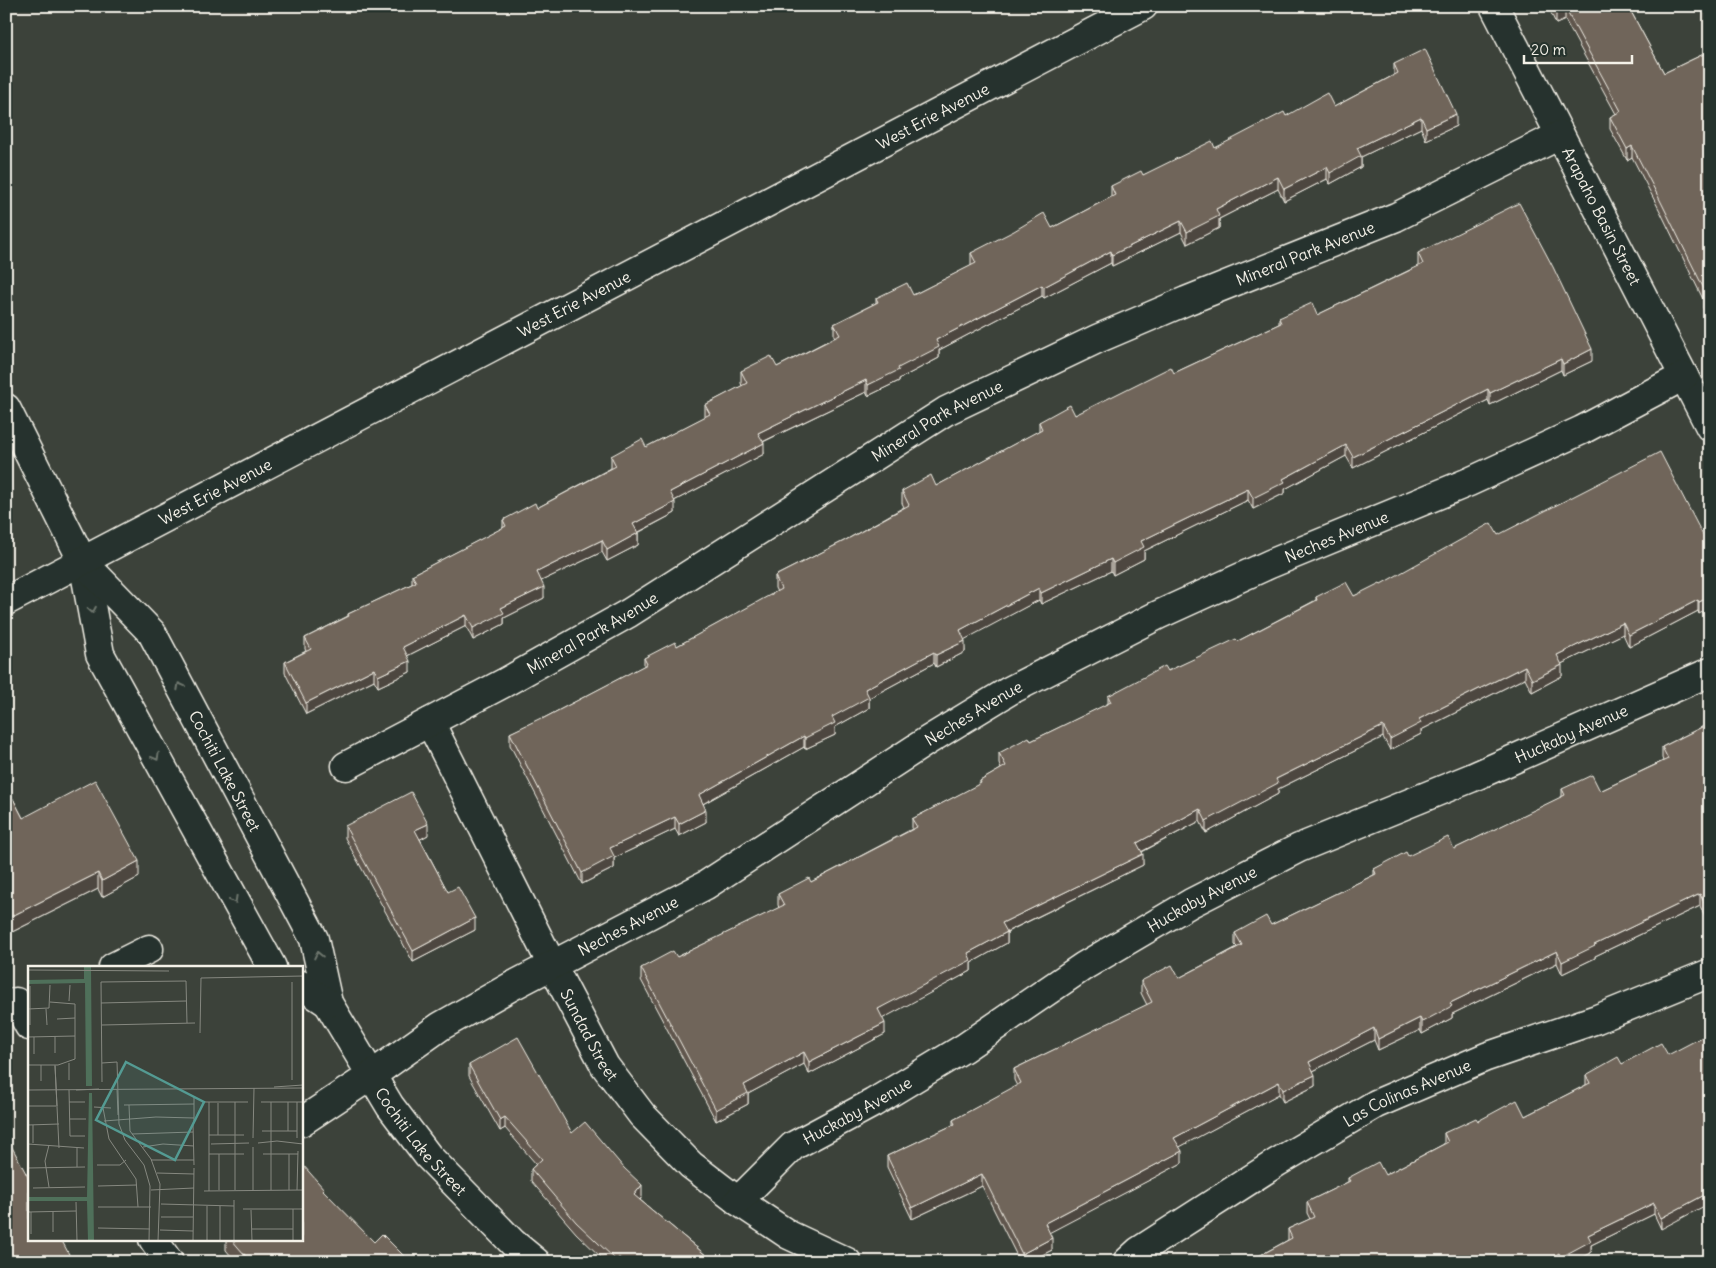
<svg xmlns="http://www.w3.org/2000/svg" width="1716" height="1268" viewBox="0 0 1716 1268" font-family="Delius,sans-serif">
<style>
.lines{fill:none;stroke-linecap:round;stroke-linejoin:round}
.minor-casing{stroke:#f4f1e8;stroke-width:31}
.tertiary-casing{stroke:#f4f1e8;stroke-width:31}
.minor{stroke:#26332d;stroke-width:28}
.tertiary{stroke:#26332d;stroke-width:28}
.wall{fill:#60574d;stroke:#f4f1e8}
.shaded-wall{fill:#4e473f;stroke:#f4f1e8}
.building{fill:#70655a;stroke:#f4f1e8}
.oneway{stroke:#6e766e}
.labels{text-anchor:middle;dominant-baseline:central;stroke-width:4.5;stroke-linejoin:round;paint-order:stroke}
.street-label{font-size:16px;fill:#f4f1e8;stroke:#26332d}
.inset-road{fill:none;stroke:#868880;stroke-width:1}
.view{fill:#549b93;fill-opacity:0.15;stroke:#549b93;stroke-width:2.5}
.inset-edge{fill:none;stroke:#f4f1e8;stroke-width:2.5}
</style>
<rect width="100%" height="100%" fill="#3c423a"/>
<filter id="ink" filterUnits="userSpaceOnUse"><feTurbulence type="fractalNoise" baseFrequency=".02" numOctaves="2"/><feDisplacementMap in="SourceGraphic" scale="10" xChannelSelector="R" yChannelSelector="G"/><feConvolveMatrix kernelMatrix="1 2 1 2 8 2 1 2 1" color-interpolation-filters="sRGB"/></filter>
<g filter="url(#ink)">
<g class="lines">
<defs>
<g id="minor">
<path id="s1" d="M1494,6L1710,427"/>
<path d="M6,408L83,562L100,654L272,967"/>
<path id="s2" d="M83,562L152,633L314,939L328,1003L390,1106L428,1156L513,1243L536,1262"/>
<path id="s3" d="M430,722L552,965L605,1066L642,1115L691,1165L738,1201L789,1235L847,1262"/>
<path id="s4" d="M346,766L504,683L629,613L946,411L1097,339L1186,301L1396,217L1560,135"/>
<path d="M113,967L149,949"/>
<path d="M301,985L328,1003"/>
<path d="M16,1002L29,1026"/>
<path id="s5" d="M301,1122L372,1075L441,1026L512,986L706,885L927,741L1009,691L1158,615L1270,564L1469,482L1582,430L1684,376"/>
<path id="s6" d="M738,1201L793,1146L873,1103L964,1048L1084,966L1191,903L1299,848L1471,778L1710,672"/>
<path d="M153,1239L169,1262"/>
<path id="s7" d="M1127,1262L1139,1251L1276,1163L1376,1104L1486,1057L1597,1019L1710,973"/>
</g>
<g id="tertiary">
<path id="s8" d="M6,601L1143,6"/>
</g>
</defs>
<!-- minor casing -->
<use href="#minor" class="minor-casing"/>
<!-- tertiary casing -->
<use href="#tertiary" class="tertiary-casing"/>
<!-- minor -->
<use href="#minor" class="minor"/>
<!-- tertiary -->
<use href="#tertiary" class="tertiary"/>
</g>
<!-- wall -->
<g class="wall">
<path d="M1548,6H1628L1664,73L1710,51V320L1703,308V299L1661,213L1632,157L1627,160L1610,129V117L1616,114L1565,20L1556,24Z"/>
<path d="M1394,64L1456,126L1426,140L1421,128L1361,157V167L1330,184L1327,179L1284,201L1278,189L1219,219V228L1187,244L1181,232L1112,266L1111,263L1044,298L1042,296L939,350V358L899,379V381L868,396L866,392L763,442L764,454L674,501L675,513L638,533V545L607,561L602,552L541,581L544,598L504,618V624L473,640L466,626L407,656L410,672L378,687L374,680L306,714L285,673V662L306,651L305,649V638L348,616V614L412,584V575L503,528V520L537,508L611,468V456L646,447L705,417V405L742,386L741,383V371L777,367L835,337L834,336V324L876,303V298L913,295L971,266V253L1052,228L1111,197V186L1143,175L1215,148L1286,116L1334,107L1394,75Z"/>
<path d="M1418,253L1592,361L1563,375L1561,370L1490,405L1488,400L1353,468L1346,456L1285,489V493L1253,509L1248,500L1144,551V559L1113,575L1111,571L1041,604L1039,600L964,639L965,652L936,667L934,663L869,698V708L835,727V735L805,749L804,747L703,804L706,822L679,836L675,829L614,858V868L582,884L510,745V733L542,719L644,666V658L677,646L777,592L775,588V576L844,541L904,507L902,503V491L936,486L1039,431V422L1075,415L1174,373L1279,324V318L1317,315L1418,266Z"/>
<path d="M1498,535L1710,549L1699,614L1698,611L1629,647L1623,634L1561,664L1562,676L1532,692L1525,678L1421,730V734L1390,750L1383,737L1278,789V794L1206,833L1200,821L1142,852L1143,865L1007,932V943L971,963V971L882,1018L885,1034L809,1074L804,1064L748,1094V1104L716,1121L641,980V968L677,957L779,908L778,905V894L811,882L912,829V819L980,784V781L1001,769L999,764V753L1031,741L1108,704V696L1238,641L1316,600V597L1354,596Z"/>
<path d="M1710,723L1705,916L1700,906L1595,956V958L1562,974L1557,963L1452,1014V1018L1422,1034L1420,1030L1378,1050L1374,1040L1313,1071L1315,1086L1283,1102L1279,1094L1179,1147L1182,1163L1049,1232L1052,1250L1028,1262H1020L982,1186L912,1219L887,1167V1156L953,1125V1120L1017,1086L1014,1080V1069L1147,1005L1141,993V981L1179,978L1237,947L1235,945V933L1271,925L1374,875V869L1408,856L1454,849L1562,797V789L1600,791L1663,761L1662,758V747Z"/>
<path d="M6,785L23,818L139,877L102,897L98,889L6,935Z"/>
<path d="M345,826L428,835L420,839L448,892L475,930L413,962L345,838Z"/>
<path d="M1668,1055L1661,1229L1654,1214L1591,1245V1253L1574,1262H1248L1288,1240V1229L1310,1219L1307,1213V1202L1348,1182V1178L1385,1175L1444,1144V1133L1478,1121L1525,1116L1586,1085V1075L1622,1064Z"/>
<path d="M469,1065L572,1133L642,1197L640,1200L714,1262H606L576,1233L531,1181V1169L536,1164L505,1128L500,1131L469,1076Z"/>
<path d="M324,1192L374,1242L410,1262H236L226,1250V1239H301Z"/>
</g>
<!-- shaded-wall -->
<g class="shaded-wall">
<path d="M1565,8V20L1556,24V12Z"/>
<path d="M1456,114V126L1426,140V128Z"/>
<path d="M1421,117V128L1361,157V167L1330,184V173L1357,148Z"/>
<path d="M1632,146V157L1627,160V149Z"/>
<path d="M1327,167V179L1284,201V189Z"/>
<path d="M1278,177V189L1219,219V228L1187,244V232L1216,209Z"/>
<path d="M1181,221V232L1112,266V255Z"/>
<path d="M1111,251V263L1044,298V287Z"/>
<path d="M1042,285V296L939,350V358L899,379V381L868,396V385L898,368L936,340Z"/>
<path d="M1592,349V361L1563,375V364Z"/>
<path d="M1561,359V370L1490,405V393Z"/>
<path d="M866,380V392L758,444V433Z"/>
<path d="M1488,389V400L1353,468V457Z"/>
<path d="M764,443V454L670,503V492Z"/>
<path d="M1346,445V456L1285,489V493L1253,509V498L1283,479Z"/>
<path d="M1248,489V500L1144,551V559L1113,575V563L1141,541Z"/>
<path d="M675,502V513L633,535V524Z"/>
<path d="M638,533V545L607,561V550Z"/>
<path d="M602,540V552L537,583V572Z"/>
<path d="M1111,559V571L1041,604V593Z"/>
<path d="M544,587V598L504,618V624L473,640V628L501,608Z"/>
<path d="M1039,588V600L960,642V630Z"/>
<path d="M1710,597V608L1699,614V602Z"/>
<path d="M1698,600V611L1629,647V635Z"/>
<path d="M466,615V626L403,658V647Z"/>
<path d="M1623,623V634L1557,666V655Z"/>
<path d="M965,641V652L936,667V655Z"/>
<path d="M934,652V663L869,698V708L835,727V735L805,749V738L832,717L865,689Z"/>
<path d="M410,661V672L378,687V676Z"/>
<path d="M1562,665V676L1532,692V680Z"/>
<path d="M1525,666V678L1421,730V734L1390,750V739L1419,719Z"/>
<path d="M374,669V680L306,714V703Z"/>
<path d="M1383,726V737L1278,789V794L1206,833V821L1276,779Z"/>
<path d="M804,736V747L699,806V795Z"/>
<path d="M1200,809V821L1137,854V843Z"/>
<path d="M706,810V822L679,836V824Z"/>
<path d="M675,817V829L614,858V868L582,884V873L610,848Z"/>
<path d="M428,824V835L415,842V830Z"/>
<path d="M1143,854V865L1002,934V923Z"/>
<path d="M139,861V877L102,897V881Z"/>
<path d="M98,873V889L6,935V919Z"/>
<path d="M1700,894V906L1595,956V958L1562,974V962L1594,945Z"/>
<path d="M1710,903V914L1705,916V905Z"/>
<path d="M475,918V930L413,962V951Z"/>
<path d="M1007,932V943L971,963V971L878,1021V1009L968,953Z"/>
<path d="M1557,951V963L1452,1014V1018L1422,1034V1022L1450,1003Z"/>
<path d="M1420,1018V1030L1378,1050V1039Z"/>
<path d="M885,1023V1034L809,1074V1062Z"/>
<path d="M1374,1028V1040L1309,1073V1062Z"/>
<path d="M804,1052V1064L748,1094V1104L716,1121V1110L744,1085Z"/>
<path d="M1315,1075V1086L1283,1102V1090Z"/>
<path d="M1279,1082V1094L1174,1150V1138Z"/>
<path d="M505,1117V1128L500,1131V1120Z"/>
<path d="M1182,1151V1163L1045,1235V1223Z"/>
<path d="M982,1174V1186L912,1219V1208Z"/>
<path d="M642,1185V1197L634,1206V1195Z"/>
<path d="M1710,1192V1203L1661,1229V1218Z"/>
<path d="M1654,1203V1214L1591,1245V1253L1574,1262H1561V1257L1588,1235Z"/>
<path d="M1052,1238V1250L1028,1262H1022V1254Z"/>
<path d="M1559,1253V1262H1544Z"/>
</g>
<!-- building -->
<g class="building">
<path d="M1553,6H1628L1664,73L1710,51V309L1703,296L1707,295L1661,202L1632,146L1627,149L1610,117L1621,111L1565,8L1556,12Z"/>
<path d="M1425,49L1456,114L1426,128L1421,117L1357,148L1361,156L1330,173L1327,167L1284,189L1278,177L1216,209L1219,216L1187,232L1181,221L1112,255L1111,251L1044,287L1042,285L936,340L939,347L898,368L899,370L868,385L866,380L758,433L764,443L670,492L675,502L633,524L638,533L607,550L602,540L537,572L544,587L501,608L504,613L473,628L466,615L403,647L410,661L378,676L374,669L306,703L285,662L311,649L305,638L349,616L348,614L416,582L412,575L506,526L503,520L535,503L537,508L616,466L611,456L642,439L646,447L710,414L705,405L747,383L741,371L771,356L777,367L840,335L834,324L878,302L876,298L907,283L913,295L976,263L971,253L1014,231L1044,213L1052,228L1115,195L1111,186L1141,171L1143,175L1212,141L1215,148L1284,112L1286,116L1327,93L1334,107L1398,73L1394,64Z"/>
<path d="M1519,203L1553,267L1592,349L1563,364L1561,359L1490,393L1488,389L1353,457L1346,445L1283,479L1285,482L1253,498L1248,489L1141,541L1144,547L1113,563L1111,559L1041,593L1039,588L960,630L965,641L936,655L934,652L865,689L869,697L832,717L835,723L805,738L804,736L699,795L706,810L679,824L675,817L610,848L614,856L582,873L510,733L541,718L542,719L647,664L644,658L675,642L677,646L781,589L775,576L844,541L909,505L902,491L931,475L936,486L1042,429L1039,422L1070,405L1075,415L1171,367L1174,373L1281,323L1279,318L1312,303L1317,315L1423,264L1418,253Z"/>
<path d="M1660,452L1710,549V597L1699,602L1698,600L1629,635L1623,623L1557,655L1562,665L1532,680L1525,666L1419,719L1421,723L1390,739L1383,726L1276,779L1278,783L1206,821L1200,809L1137,843L1143,854L1002,923L1007,932L968,953L971,960L878,1009L885,1023L809,1062L804,1052L744,1085L748,1093L716,1110L641,968L673,951L677,957L784,905L778,894L809,878L811,882L917,827L912,819L981,783L980,781L1006,766L999,753L1029,737L1031,741L1111,702L1108,696L1165,666L1168,671L1236,639L1238,641L1317,600L1316,597L1346,582L1354,596L1380,583L1381,584L1491,523L1498,535Z"/>
<path d="M1710,723V903L1705,905L1700,894L1594,945L1595,946L1562,962L1557,951L1450,1003L1452,1006L1422,1022L1420,1018L1378,1039L1374,1028L1309,1062L1315,1075L1283,1090L1279,1082L1174,1138L1182,1151L1045,1223L1052,1238L1022,1254L982,1174L912,1208L887,1156L955,1124L953,1120L1021,1083L1014,1069L1152,1002L1141,981L1172,965L1179,978L1242,945L1235,933L1266,916L1271,925L1376,874L1374,869L1406,852L1408,856L1448,837L1454,849L1565,795L1562,789L1592,775L1600,791L1668,759L1662,747Z"/>
<path d="M95,780L139,861L102,881L98,873L6,919V785L23,818Z"/>
<path d="M411,792L428,824L415,830L448,892L458,887L475,918L413,951L345,826Z"/>
<path d="M1710,1033V1192L1661,1218L1654,1203L1588,1235L1591,1241L1561,1257L1559,1253L1544,1262H1248L1292,1238L1288,1229L1314,1217L1307,1202L1350,1181L1348,1178L1378,1162L1385,1175L1448,1142L1444,1133L1476,1118L1478,1121L1517,1100L1525,1116L1590,1083L1586,1075L1618,1057L1622,1064L1661,1043L1668,1055Z"/>
<path d="M518,1037L572,1133L585,1122L624,1168L642,1185L634,1195L714,1262H624L619,1257L616,1260L576,1222L531,1169L542,1159L505,1117L500,1120L469,1065Z"/>
<path d="M6,1136L29,1179V1239H61L73,1262H6Z"/>
<path d="M303,1165L324,1189L323,1190L374,1242L382,1234L410,1262H251L231,1239H301V1167Z"/>
<path d="M421,1256L427,1262H415Z"/>
<path d="M1225,1258L1227,1262H1217Z"/>
</g>
<!-- one-way arrows -->
<defs><path id="oneway-chevron" d="M-2-3.5L2.5 0L-2 3.5" fill="none" stroke-width="1.6" stroke-linecap="round" stroke-linejoin="round" transform="scale(1.25)"/></defs>
<g class="oneway">
<use href="#oneway-chevron" transform="translate(92 610) rotate(80)"/>
<use href="#oneway-chevron" transform="translate(180 686) rotate(-118)"/>
<use href="#oneway-chevron" transform="translate(156 757) rotate(61)"/>
<use href="#oneway-chevron" transform="translate(234 900) rotate(61)"/>
<use href="#oneway-chevron" transform="translate(318 955) rotate(-102)"/>
</g>
</g>
<g class="labels">
<!-- street labels -->
<g class="street-label">
<text stroke="none"><textPath href="#s8" startOffset="1046">West Erie Avenue</textPath></text>
<text stroke="none"><textPath href="#s1" startOffset="236">Arapaho Basin Street</textPath></text>
<text stroke="none"><textPath href="#s4" startOffset="1090">Mineral Park Avenue</textPath></text>
<text stroke="none"><textPath href="#s8" startOffset="641">West Erie Avenue</textPath></text>
<text stroke="none"><textPath href="#s4" startOffset="685">Mineral Park Avenue</textPath></text>
<text stroke="none"><textPath href="#s8" startOffset="236">West Erie Avenue</textPath></text>
<text stroke="none"><textPath href="#s5" startOffset="1192">Neches Avenue</textPath></text>
<text stroke="none"><textPath href="#s4" startOffset="280">Mineral Park Avenue</textPath></text>
<text stroke="none"><textPath href="#s5" startOffset="788">Neches Avenue</textPath></text>
<text stroke="none"><textPath href="#s6" startOffset="961">Huckaby Avenue</textPath></text>
<text stroke="none"><textPath href="#s2" startOffset="255">Cochiti Lake Street</textPath></text>
<text stroke="none"><textPath href="#s6" startOffset="556">Huckaby Avenue</textPath></text>
<text stroke="none"><textPath href="#s5" startOffset="382">Neches Avenue</textPath></text>
<text stroke="none"><textPath href="#s3" startOffset="351">Sundad Street</textPath></text>
<text stroke="none"><textPath href="#s7" startOffset="328">Las Colinas Avenue</textPath></text>
<text stroke="none"><textPath href="#s6" startOffset="151">Huckaby Avenue</textPath></text>
<text stroke="none"><textPath href="#s2" startOffset="678">Cochiti Lake Street</textPath></text>
</g>
</g>
<!-- overview -->
<g transform="translate(28 966)">
<rect width="275" height="275" fill="#3c423a"/>
<path d="M56,0H63L64,120H58L57,17L0,18V14L56,13ZM61,127H64L66,275H60L59,235H0V231H59Z" fill="#4f705a"/>
<path class="inset-road" d="M0,4L141,5M264,16V114M41,35L42,19M73,37L158,35M0,43L21,42L22,19M18,43L19,59M29,53L47,52M2,59V20M74,59L167,57M172,67L173,12L275,10M27,70V87M0,71L47,70M6,71V88M89,96L91,158L97,174L116,199L122,220L121,275M41,97V114M74,97L89,96M0,99H30L47,93V38L22,36M13,99V115M27,99L31,182M27,100L29,140M74,116L73,16L158,15L159,57M246,121L275,119M89,123L90,149M0,124L275,122M41,124L42,170H57M48,124L71,123M166,130V155M41,136H57M176,136H220M181,136V225M207,136V224M233,136H274M190,137V169M96,139L166,138M101,139L102,165L123,193L132,218L130,275M0,140H28M66,141L83,142M75,142L81,173L108,213L110,241M42,153H58M76,155L128,151L166,152M0,159L31,158M5,159V177M165,159L166,199M234,165H269M260,165V136M104,168L165,166M181,169H216M225,172L226,122M269,172V136M230,177L249,175L275,178M0,178L56,182M183,178L221,177M115,181L135,178L166,180M225,181V224M49,182V201M181,188H216M191,188V224M235,188H270M123,194H166M69,199H92L98,194M0,202L57,201M129,207L166,208M70,220L109,219M21,221L17,195L21,179M5,222L57,221M123,224L166,222M243,224V136M261,224V188M269,224L270,185M176,225L275,224M206,234V275M48,236L49,275M133,238L206,240M179,240V275M192,240V275M70,241H123M215,243H275M223,244L224,275M0,246L48,245M25,246V266M133,251H165M70,262L122,263M224,263H265M132,264L165,265M3,268V246M165,275L166,202M265,275V243"/>
<path class="view" d="M98,96L176,136L147,194L68,154Z"/>
<rect width="275" height="275" class="inset-edge"/>
</g>
<!-- margin -->
<rect width="1716" height="1268" fill="none" stroke="#26332d" stroke-width="25"/>
<rect x="12" y="12" width="1691" height="1243" fill="none" stroke="#f4f1e8" stroke-width="2" filter="url(#ink)"/>
<!-- scale -->
<path d="M1524 55v8h108v-8" fill="none" stroke="#f4f1e8" stroke-width="2.5"/>
<text x="1531" y="55" font-size="15" fill="#f4f1e8" stroke="#26332d" stroke-width="4" paint-order="stroke">20 m</text>
</svg>
